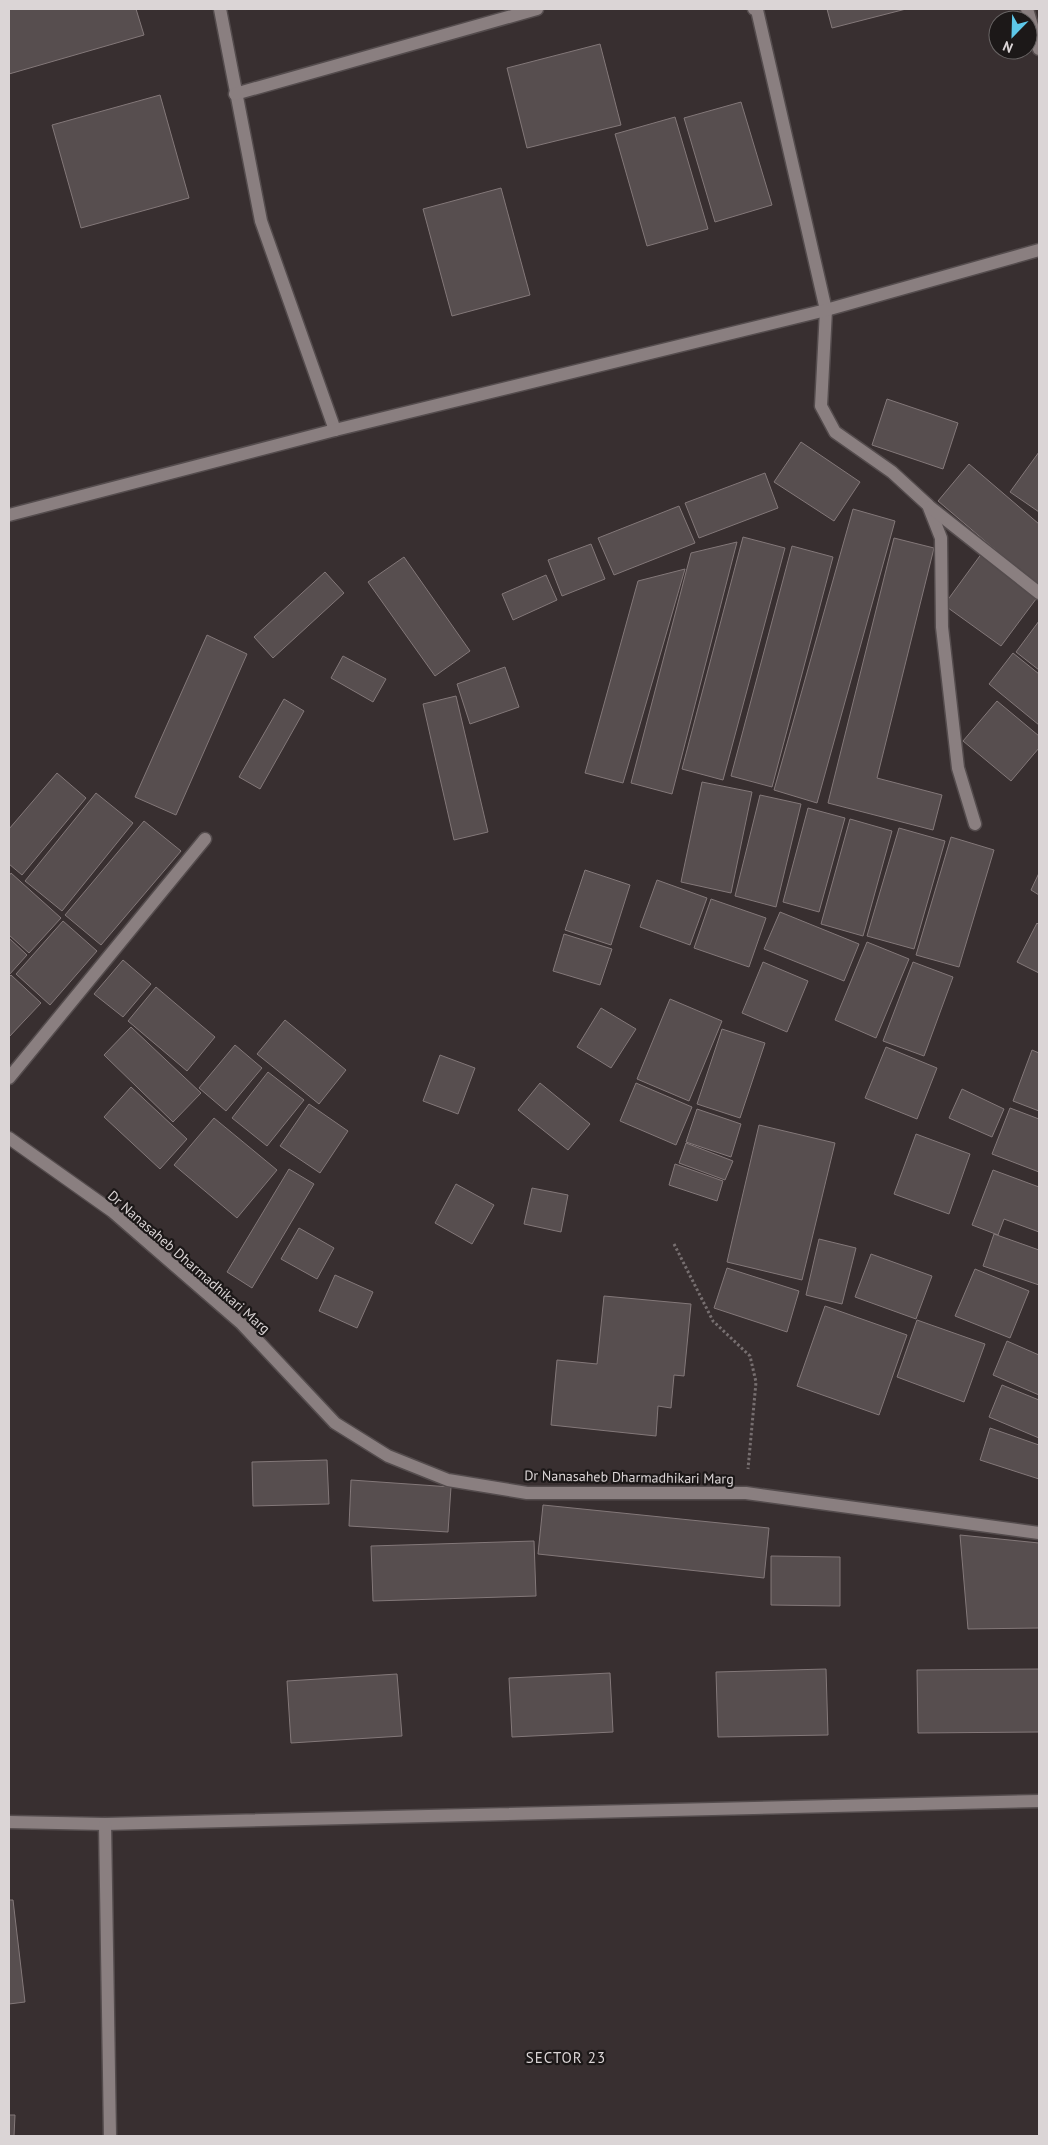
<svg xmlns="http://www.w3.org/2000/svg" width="1048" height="2145" viewBox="0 0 1048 2145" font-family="'PT Sans',sans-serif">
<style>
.building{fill:#574e4f;stroke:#837879}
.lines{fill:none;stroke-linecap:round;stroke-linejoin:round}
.lane-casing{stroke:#544c4d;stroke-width:15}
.street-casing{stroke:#544c4d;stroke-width:15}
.secondary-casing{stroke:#544c4d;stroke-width:15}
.path{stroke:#776f70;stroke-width:3;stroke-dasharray:2.5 2.5;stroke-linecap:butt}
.lane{stroke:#8a7f80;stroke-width:12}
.street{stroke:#8a7f80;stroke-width:12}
.secondary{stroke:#8a7f80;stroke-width:12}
.labels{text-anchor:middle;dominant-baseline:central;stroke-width:4.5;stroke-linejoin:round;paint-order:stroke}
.street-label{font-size:14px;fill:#dbd5d6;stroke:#1c1818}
.neighbourhood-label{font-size:15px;letter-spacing:1px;fill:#dbd5d6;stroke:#1c1818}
</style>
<rect width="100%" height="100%" fill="#382f30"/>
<!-- building -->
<g class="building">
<path d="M9,9H136L144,35L9,74Z"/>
<path d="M827,9H906L832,28Z"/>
<path d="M600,44L621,125L527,148L507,68Z"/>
<path d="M160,95L189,198L81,228L52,125Z"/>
<path d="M741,102L772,205L715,222L684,118Z"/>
<path d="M675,117L708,229L647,246L615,134Z"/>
<path d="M501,188L530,295L452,316L423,209Z"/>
<path d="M887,399L958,423L943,469L872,445Z"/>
<path d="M801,442L860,482L834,521L774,482Z"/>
<path d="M1039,452V512L1010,492Z"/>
<path d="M969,464L1039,524V587L938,501Z"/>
<path d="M765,473L778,508L699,538L685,503Z"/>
<path d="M679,506L695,543L614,575L598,538Z"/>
<path d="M853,509L895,521L817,803L774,790Z"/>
<path d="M743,537L785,548L723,780L682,769Z"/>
<path d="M894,538L934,548L877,778L942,795L933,830L828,803Z"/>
<path d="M737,542L672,794L631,783L691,553Z"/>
<path d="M591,544L605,579L562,596L548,560Z"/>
<path d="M792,546L833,557L772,787L731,776Z"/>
<path d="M982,553L1039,595L1001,646L944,605Z"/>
<path d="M404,557L470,651L435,676L368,582Z"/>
<path d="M685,569L623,783L585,773L638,581Z"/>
<path d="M325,572L344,593L273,658L254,637Z"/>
<path d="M546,575L557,600L513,620L502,594Z"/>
<path d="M1039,621V670L1016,652Z"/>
<path d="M207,635L247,654L176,815L135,797Z"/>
<path d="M1013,653L1039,674V725L989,684Z"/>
<path d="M343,656L386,679L373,702L331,678Z"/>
<path d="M505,667L519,707L470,724L457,684Z"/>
<path d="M456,696L488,832L454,840L423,704Z"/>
<path d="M284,699L304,711L260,789L239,777Z"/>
<path d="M997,701L1039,736V748L1011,781L963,741Z"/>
<path d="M57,773L86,798L22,875L9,864V829Z"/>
<path d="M702,782L752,792L731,893L681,882Z"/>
<path d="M96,793L133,823L62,911L25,881Z"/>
<path d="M760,795L801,804L776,907L735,896Z"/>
<path d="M808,808L845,818L819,912L783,902Z"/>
<path d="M850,819L892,831L863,936L821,924Z"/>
<path d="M144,821L181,851L101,945L65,915Z"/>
<path d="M899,828L945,841L914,949L867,936Z"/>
<path d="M951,837L994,850L959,967L916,955Z"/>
<path d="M585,870L630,885L611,945L565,930Z"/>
<path d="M11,873L61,918L29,953L9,935V876Z"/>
<path d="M1039,873V895L1031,890Z"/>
<path d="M657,880L707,898L690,945L640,927Z"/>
<path d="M711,899L766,918L749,967L694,948Z"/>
<path d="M780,912L859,944L844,981L764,949Z"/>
<path d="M63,921L97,951L50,1005L16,974Z"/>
<path d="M1037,923L1039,925V973L1017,962Z"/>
<path d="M564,934L612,949L600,985L553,971Z"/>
<path d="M9,938L27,955L9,975Z"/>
<path d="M867,942L909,959L876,1038L835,1020Z"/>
<path d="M123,960L151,984L123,1017L94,994Z"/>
<path d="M763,962L808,981L787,1032L742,1013Z"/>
<path d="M913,962L953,977L924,1056L883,1041Z"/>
<path d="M11,975L41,1003L9,1037V977Z"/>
<path d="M156,987L215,1037L187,1071L128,1021Z"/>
<path d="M670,999L722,1021L689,1101L637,1079Z"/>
<path d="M601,1008L636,1029L611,1068L577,1047Z"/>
<path d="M285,1020L346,1070L319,1104L257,1054Z"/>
<path d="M131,1027L201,1093L173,1122L104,1055Z"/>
<path d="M722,1029L765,1043L740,1118L697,1104Z"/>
<path d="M235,1045L262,1068L226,1111L199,1088Z"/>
<path d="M886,1047L937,1068L917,1119L865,1098Z"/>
<path d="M1032,1050L1039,1053V1111L1013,1101Z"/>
<path d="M440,1055L475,1068L458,1114L423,1101Z"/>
<path d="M268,1072L304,1100L267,1146L232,1118Z"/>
<path d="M540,1083L590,1124L568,1150L518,1110Z"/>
<path d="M636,1083L692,1107L676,1145L620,1121Z"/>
<path d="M131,1087L187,1139L160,1169L104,1117Z"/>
<path d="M962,1089L1004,1109L992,1137L949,1118Z"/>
<path d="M309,1104L348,1131L320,1173L280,1146Z"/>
<path d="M1010,1108L1039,1119V1172L992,1154Z"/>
<path d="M697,1109L741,1124L731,1157L686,1142Z"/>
<path d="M214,1118L277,1170L237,1218L174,1165Z"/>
<path d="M759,1125L835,1143L802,1280L727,1262Z"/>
<path d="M916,1134L970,1154L949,1214L894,1194Z"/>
<path d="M686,1143L733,1161L725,1180L679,1163Z"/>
<path d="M675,1164L723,1181L717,1201L669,1185Z"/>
<path d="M289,1169L314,1184L252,1288L227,1272Z"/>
<path d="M993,1170L1039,1187V1232L1004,1219L998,1235L972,1225Z"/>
<path d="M456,1184L494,1205L472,1244L435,1223Z"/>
<path d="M532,1188L568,1195L561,1232L524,1224Z"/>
<path d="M299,1228L334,1248L317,1279L281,1259Z"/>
<path d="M994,1234L1039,1250V1285L983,1266Z"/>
<path d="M819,1239L856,1248L842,1304L806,1295Z"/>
<path d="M871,1254L932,1276L916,1319L855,1297Z"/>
<path d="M727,1268L799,1291L787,1332L714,1308Z"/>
<path d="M975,1269L1029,1291L1010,1338L955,1316Z"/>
<path d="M335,1275L373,1292L357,1328L319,1311Z"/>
<path d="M604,1296L691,1304L684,1376L674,1375L671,1408L658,1406L656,1436L551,1425L557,1360L597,1364Z"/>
<path d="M825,1306L907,1335L879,1415L797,1386Z"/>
<path d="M917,1320L985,1344L964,1402L897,1377Z"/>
<path d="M1007,1341L1039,1355V1395L993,1375Z"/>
<path d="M1002,1385L1039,1400V1438L989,1417Z"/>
<path d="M990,1428L1039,1445V1479L980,1460Z"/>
<path d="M327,1460L329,1504L253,1506L252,1462Z"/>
<path d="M351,1480L451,1487L448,1532L349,1526Z"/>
<path d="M543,1505L769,1528L764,1578L538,1554Z"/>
<path d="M960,1535L1039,1543V1628L968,1629Z"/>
<path d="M534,1541L536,1596L373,1601L371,1546Z"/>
<path d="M771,1556L840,1557V1606L771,1605Z"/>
<path d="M826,1669L828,1735L718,1737L716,1672Z"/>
<path d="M1039,1669V1732L918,1733L917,1670Z"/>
<path d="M610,1673L613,1732L512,1737L509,1678Z"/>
<path d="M397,1674L402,1736L291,1743L287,1681Z"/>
<path d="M9,1900H13L25,2002L9,2004Z"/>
<path d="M9,2115H15L14,2136H9Z"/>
</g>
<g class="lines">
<defs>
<g id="lane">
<path d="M9,1822L105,1824L1039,1801"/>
<path d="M105,1824L110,2136"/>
</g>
<g id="street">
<path d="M220,9L261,221L335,430"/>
<path d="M754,9L757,10L826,310L821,406L835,432L892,472L928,505L941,538L942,627L958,768L975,824"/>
<path d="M1027,9L1039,49"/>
<path d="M235,94L537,9"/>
<path d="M930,507L1039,593"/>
<path d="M9,1078L205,839"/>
<path d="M9,1138L112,1211L241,1323L335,1423L388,1456L448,1480L527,1493H746L1039,1533"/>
</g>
<path id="secondary" d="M9,515L335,430L826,310L1039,250"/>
</defs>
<!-- lane casing -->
<use href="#lane" class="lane-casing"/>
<!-- street casing -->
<use href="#street" class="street-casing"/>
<!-- secondary casing -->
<use href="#secondary" class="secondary-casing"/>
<!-- path -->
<path class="path" d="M674,1244L713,1321L750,1356L756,1382L748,1469"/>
<!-- lane -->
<use href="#lane" class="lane"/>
<!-- street -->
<use href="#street" class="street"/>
<!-- secondary -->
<use href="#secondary" class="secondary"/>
</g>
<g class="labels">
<!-- street labels -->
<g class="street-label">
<text transform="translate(189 1262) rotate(41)">Dr Nanasaheb Dharmadhikari Marg</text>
<text transform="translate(629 1477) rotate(1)">Dr Nanasaheb Dharmadhikari Marg</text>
</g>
<!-- neighbourhood labels -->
<g class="neighbourhood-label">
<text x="566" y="2057">SECTOR 23</text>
</g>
</g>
<!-- border -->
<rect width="1048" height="2145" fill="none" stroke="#dbd5d6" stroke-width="20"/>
<!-- north arrow -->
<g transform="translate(1013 35) rotate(203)"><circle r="24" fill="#1c1818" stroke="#686464"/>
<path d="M0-4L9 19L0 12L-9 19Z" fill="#5dc7e8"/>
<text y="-8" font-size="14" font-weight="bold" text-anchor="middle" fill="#dbd5d6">N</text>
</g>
</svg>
